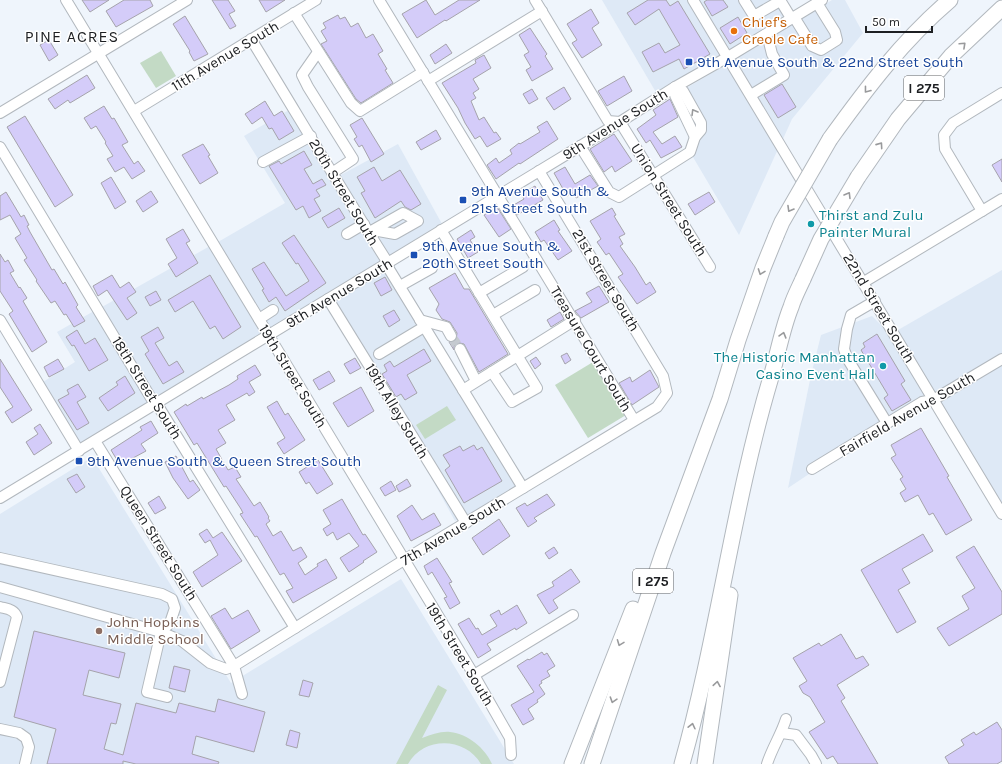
<svg xmlns="http://www.w3.org/2000/svg" width="1002" height="764" viewBox="0 0 1002 764" font-family="Karla,sans-serif">
<style>
.built{fill:#dee9f6}
.green{fill:#c3dac5}
.building{fill:#d4ccf9;stroke:#a5a3ab}
.lines{fill:none;stroke-linecap:round;stroke-linejoin:round}
.minor-tunnel{stroke:#c5cad0;stroke-width:10;stroke-dasharray:10 5;stroke-linecap:butt}
.minor-casing{stroke:#b2b8be;stroke-width:12}
.highway-casing{stroke:#b2b8be;stroke-width:17}
.minor{stroke:#fff;stroke-width:10}
.highway{stroke:#fff;stroke-width:15}
.highway-bridge-casing{stroke:#b2b8be;stroke-width:17;stroke-linecap:butt}
.highway-bridge{stroke:#fff;stroke-width:15}
.oneway{stroke:#999a9c}
.food-dot{fill:#e8710a;stroke:#fff;stroke-width:1.5}
.transit-dot{fill:#1a4fb4;stroke:#fff;stroke-width:1.5}
.culture-dot{fill:#0f9aa8;stroke:#fff;stroke-width:1.5}
.education-dot{fill:#8d6e63;stroke:#fff;stroke-width:1.5}
.labels{text-anchor:middle;dominant-baseline:central;stroke-width:3;stroke-linejoin:round;paint-order:stroke}
.shield{fill:#fff;stroke:#616264;stroke-width:1}
.shield-label{font-size:14px;font-weight:bold;fill:#1d1f22}
.food-label{font-size:15px;fill:#c56008;stroke:#fff;text-anchor:start}
.street-label{font-size:15px;fill:#1d1f22;stroke:#fff}
.transit-label{font-size:15px;fill:#164399;stroke:#fff;text-anchor:start}
.culture-label{font-size:15px;fill:#0d838f;stroke:#fff;text-anchor:start}
.education-label{font-size:15px;fill:#785e54;stroke:#fff;text-anchor:start}
.neighbourhood-label{font-size:16px;letter-spacing:1px;fill:#1d1f22;stroke:#fff}
</style>
<rect width="100%" height="100%" fill="#eff5fc"/>
<!-- built -->
<g class="built">
<path d="M602,0H688L722,55L657,94Z"/>
<path d="M699,0H774L785,16L730,50Z"/>
<path d="M832,0H845L863,33L792,119L783,139L735,59Z"/>
<path d="M727,64L778,149L739,235L690,152L696,145V124L678,93Z"/>
<path d="M289,110L334,186L381,261L270,329L218,242L285,203L244,136Z"/>
<path d="M398,144L442,224L389,256L339,176Z"/>
<path d="M210,246L262,333L157,397L102,307Z"/>
<path d="M1002,270V353L935,393L898,330Z"/>
<path d="M385,271L516,486L481,508L455,521L334,301Z"/>
<path d="M94,311L149,402L80,444L43,382L75,362L57,332Z"/>
<path d="M872,316L889,333L926,396L919,398L806,467L809,474L788,488L811,375L821,335Z"/>
<path d="M1002,365V505L940,402Z"/>
<path d="M92,457L231,683L401,579L514,764H0V514Z"/>
</g>
<!-- green -->
<g class="green">
<path d="M161,51L176,76L156,88L140,63Z"/>
<path d="M593,362L626,415L588,438L555,385Z"/>
<path d="M447,406L456,420L425,439L416,425Z"/>
<path d="M438,685L447,690L422,738C431,735 441,731 450,732C468,734 485,748 492,764H481C465,737 424,736 408,764H396Z"/>
</g>
<!-- building -->
<g class="building">
<path d="M82,0H109L90,12Z"/>
<path d="M124,0H150L153,6L116,27L106,11Z"/>
<path d="M212,0H228L235,11L229,14L236,26L230,29Z"/>
<path d="M259,0H285L266,12Z"/>
<path d="M426,0L435,15L459,0H480L446,21L445,20L417,38L402,14Z"/>
<path d="M648,0H666L670,6L678,1L710,54L684,69L679,59L653,72L642,52L659,43L665,53L680,45L659,9L635,25L627,13Z"/>
<path d="M707,0H723L728,7L712,16L704,2Z"/>
<path d="M591,9L599,23L592,28L602,45L582,58L572,43L577,40L567,24Z"/>
<path d="M338,15L340,19L345,17L351,27L358,23L366,38L373,34L383,51L378,54L387,69L385,70L393,83L361,103L356,99L321,44L327,41L321,31L326,28L323,23Z"/>
<path d="M185,16L208,54L194,61L189,52L190,51L173,24Z"/>
<path d="M738,17L747,33L730,44L720,28Z"/>
<path d="M530,28L547,54L545,56L553,69L532,81L526,70L531,67L524,55L529,52L519,35Z"/>
<path d="M49,40L58,55L49,61L40,45Z"/>
<path d="M446,44L452,53L435,64L430,55Z"/>
<path d="M484,55L491,68L473,79L479,89L473,93L476,98L471,101L479,120L484,117L494,133L496,132L501,139L487,147L480,136L475,139L465,123L458,108L442,83L476,63L475,60Z"/>
<path d="M87,75L95,88L70,103L68,100L55,109L48,99Z"/>
<path d="M624,76L632,91L607,106L598,91Z"/>
<path d="M782,84L796,107L778,118L764,95Z"/>
<path d="M564,87L571,99L554,110L546,98Z"/>
<path d="M532,89L538,99L529,104L523,94Z"/>
<path d="M670,99L678,117L653,132L662,144L675,136L682,147L661,158L650,140L646,143L637,129L656,115L653,110Z"/>
<path d="M265,101L274,116L282,111L294,131L279,140L272,128L269,129L262,117L252,124L245,114Z"/>
<path d="M104,106L112,119L114,118L128,142L122,145L134,164L138,161L145,171L132,179L124,167L115,172L107,159L113,156L105,143L106,142L96,126L91,129L84,118Z"/>
<path d="M25,116L73,195L55,207L7,127Z"/>
<path d="M362,118L384,154L371,162L362,145L359,147L354,139L357,137L350,125Z"/>
<path d="M547,121L558,139L520,164L519,163L496,179L487,165L496,158L499,163L512,154L510,150L519,143L520,144L540,132L537,127Z"/>
<path d="M436,130L441,139L421,150L416,142Z"/>
<path d="M614,134L632,161L615,172L612,166L604,172L590,149Z"/>
<path d="M203,144L210,155L208,156L218,173L200,184L182,155Z"/>
<path d="M304,151L312,165L304,169L313,184L322,179L326,185L316,190L320,196L314,199L321,211L309,218L303,206L296,210L269,166L279,161L281,164Z"/>
<path d="M1002,159V182L992,165Z"/>
<path d="M374,167L382,181L400,170L421,204L411,210L405,207L401,201L375,218L361,193L365,191L357,177Z"/>
<path d="M565,167L575,184L590,175L598,186L576,198L573,193L567,196L554,173Z"/>
<path d="M111,177L126,202L115,209L101,183Z"/>
<path d="M535,186L543,200L517,215L512,206L524,199L521,194Z"/>
<path d="M151,191L158,202L143,212L136,201Z"/>
<path d="M6,192L21,217L24,215L29,225L27,226L30,232L52,270L54,269L63,284L65,282L78,305L76,307L85,321L74,327L66,314L64,315L55,301L51,303L36,281L37,280L24,260L27,258L15,238L21,234L10,215L0,220V196Z"/>
<path d="M709,192L715,202L695,215L688,204Z"/>
<path d="M497,207L511,229L499,237L484,215Z"/>
<path d="M339,208L345,218L328,228L322,218Z"/>
<path d="M612,208L616,215L614,216L625,234L619,237L623,244L620,246L635,267L646,285L650,282L656,292L637,304L618,277L623,274L609,253L606,255L597,242L601,239L590,221Z"/>
<path d="M554,220L560,230L558,231L572,251L558,260L544,240L541,242L535,232Z"/>
<path d="M183,229L190,241L186,243L198,263L176,277L168,264L177,258L166,239Z"/>
<path d="M471,230L475,237L470,240L478,252L468,258L457,239Z"/>
<path d="M294,235L326,283L285,311L276,297L269,302L262,290L264,289L252,269L264,262L286,296L309,281L298,263L296,264L282,243Z"/>
<path d="M0,254L5,262L8,260L14,271L10,273L19,288L20,287L27,298L23,301L47,342L32,352L9,314L13,311L0,291Z"/>
<path d="M455,273L464,289H469L508,354L479,372L464,344L460,343H457L454,346V350L449,342H454L456,340L457,333L450,322L442,319L436,310L439,304L429,288Z"/>
<path d="M112,275L120,288L129,282L136,292L127,298L137,313L127,320L107,290L98,296L93,286Z"/>
<path d="M210,275L241,327L223,339L215,326L210,329L193,301L175,312L168,300Z"/>
<path d="M385,277L392,290L381,296L374,283Z"/>
<path d="M599,286L609,302L581,318L575,311L592,302L586,293Z"/>
<path d="M156,291L161,300L150,306L145,297Z"/>
<path d="M394,310L400,320L389,327L383,316Z"/>
<path d="M560,312L564,319L551,327L547,320Z"/>
<path d="M158,327L164,338L155,343L169,366L177,361L184,372L163,384L145,354L149,351L141,337Z"/>
<path d="M77,330L85,344L95,338L108,360L89,371L74,345L72,346L66,337Z"/>
<path d="M877,334L905,381L901,384L911,400L892,411L884,398L888,395L861,350L865,347L863,343Z"/>
<path d="M424,349L431,361L407,375L417,393L405,400L401,394L396,397L382,374L387,371L384,365L390,361L394,367Z"/>
<path d="M567,353L571,360L565,364L561,356Z"/>
<path d="M536,357L541,364L535,369L530,361Z"/>
<path d="M355,358L361,368L350,374L344,364Z"/>
<path d="M0,359L32,410L12,423L5,412L13,407L0,387Z"/>
<path d="M58,359L64,369L49,377L44,367Z"/>
<path d="M255,365L261,375L249,382L255,392L249,396L247,393L226,405L235,420L218,430L226,443L216,449L228,470L235,467L241,477L236,479L254,506L260,502L269,517L268,518L270,521L266,524L273,536L281,531L293,551L301,547L307,557L298,563L305,575L318,566L317,564L326,559L337,578L293,603L286,591L293,588L284,573L280,575L257,536L255,537L240,514L243,513L241,509L226,486L224,487L197,443L194,445L174,412L186,404L187,406L202,397L203,399L229,385L238,379L237,376Z"/>
<path d="M650,370L659,387L632,405L619,383L630,377L632,382Z"/>
<path d="M329,371L335,381L319,390L313,380Z"/>
<path d="M125,376L135,393L108,411L99,398L118,385L116,382Z"/>
<path d="M78,384L86,397L77,402L89,423L77,430L58,400L69,394L67,390Z"/>
<path d="M361,387L374,411L348,427L333,403Z"/>
<path d="M277,401L285,415L288,413L305,440L284,454L277,443L285,438L267,407Z"/>
<path d="M151,421L158,433L141,444L146,451L120,465L111,450L142,430L140,427Z"/>
<path d="M40,424L52,443L34,455L26,442L38,434L34,428Z"/>
<path d="M921,428L949,476L947,477L972,520L946,535L933,513L929,515L918,495L905,502L900,493L906,489L900,479L903,477L891,458L896,455L891,445Z"/>
<path d="M474,445L477,450L482,447L502,481L464,503L445,470L450,466L443,455L460,446L463,451Z"/>
<path d="M176,456L190,482L193,480L200,490L188,499L173,478L165,462Z"/>
<path d="M318,460L333,484L317,494L309,482L306,484L299,472Z"/>
<path d="M77,474L85,487L76,493L67,479Z"/>
<path d="M407,479L411,486L399,492L396,486Z"/>
<path d="M391,481L396,490L385,496L380,488Z"/>
<path d="M547,494L555,505L534,518L537,521L528,527L516,508L525,503L527,506Z"/>
<path d="M159,496L166,508L155,514L148,503Z"/>
<path d="M342,499L363,535L365,534L377,552L363,561L364,562L349,572L340,558L359,546L349,533L337,540L333,532L327,536L323,529L331,524L323,510Z"/>
<path d="M412,505L422,520L434,513L441,525L411,541L397,516Z"/>
<path d="M499,519L510,536L483,555L472,538Z"/>
<path d="M207,529L213,538L222,532L242,561L202,587L193,572L218,555L210,540L205,543L199,534Z"/>
<path d="M923,534L933,551L902,569L910,583L898,590L916,622L897,633L861,570Z"/>
<path d="M974,546L1002,592V614L949,646L937,628L969,609L962,596L975,588L956,557Z"/>
<path d="M554,547L558,553L549,559L545,553Z"/>
<path d="M437,558L452,582L449,583L460,603L450,609L444,598L447,597L432,572L428,575L424,566Z"/>
<path d="M571,569L580,582L553,600L558,608L549,614L537,595L554,586L552,582Z"/>
<path d="M517,605L527,623L516,630L515,628L487,644L491,650L478,658L458,624L469,618L476,629L478,628L482,635L497,626L490,615L499,610L501,615Z"/>
<path d="M225,608L232,619L248,610L260,631L231,649L211,616Z"/>
<path d="M34,631L125,653L119,678L89,670L83,695L121,704L116,724L111,723L104,749L123,755L136,703L176,713L179,703L215,712L218,699L265,712L254,752L196,736L192,754L219,762L218,764H136L123,761V764H47L56,729L14,717Z"/>
<path d="M841,634L856,659L863,656L869,665L837,685L845,698L841,701L878,764H838L833,756L827,759L809,732L825,722L810,697L803,693L799,686L807,681L793,658L819,643L821,646Z"/>
<path d="M542,652L544,655L547,653L555,666L547,671L550,676L541,681L542,683L539,685L545,694L537,700L538,702L528,709L534,719L523,725L511,705L534,692L517,666L528,659L529,660Z"/>
<path d="M174,666L190,670L185,692L169,688Z"/>
<path d="M303,680L313,683L309,697L299,695Z"/>
<path d="M997,722L1002,730V761L997,764H949L945,757L964,745L961,740L974,732L976,735Z"/>
<path d="M290,730L300,733L297,748L286,745Z"/>
</g>
<g class="lines">
<!-- minor-tunnel -->
<path class="minor-tunnel" d="M451,336L460,349"/>
<defs>
<g id="minor">
<path d="M66,0L474,675L510,738L511,755"/>
<path d="M379,0L634,420"/>
<path d="M535,0L608,121L620,122L710,267"/>
<path d="M693,0L1002,514"/>
<path d="M744,0L754,16L780,1"/>
<path d="M780,0L791,18"/>
<path d="M294,13L351,103L360,111L423,72"/>
<path d="M794,17L812,46L821,50L837,40L835,32L817,3"/>
<path d="M251,39C297,114 341,189 388,263L389,269L523,488"/>
<path d="M318,52L302,75L308,87L353,159L332,173"/>
<path d="M428,81L542,11"/>
<path d="M677,90L675,95L695,137"/>
<path d="M751,95L784,75L772,54L769,42L765,35"/>
<path d="M134,111L316,0"/>
<path d="M0,113L187,0"/>
<path d="M580,146L609,192L619,197L690,152L695,137L701,130V123L683,91L677,90L675,87"/>
<path d="M0,147L151,398L160,409L295,628"/>
<path d="M263,162L311,136"/>
<path d="M982,211L945,149L944,135L953,123L1002,93"/>
<path d="M441,230L537,388L512,402L492,372"/>
<path d="M369,233L373,230L403,213L418,221L395,234L373,230"/>
<path d="M347,234L364,224"/>
<path d="M864,282L1002,199"/>
<path d="M400,286L432,268"/>
<path d="M479,293L523,267"/>
<path d="M328,299L466,523"/>
<path d="M875,301L851,315L847,329L844,349L847,358L887,423"/>
<path d="M493,315L535,290"/>
<path d="M259,319L273,310"/>
<path d="M0,320L79,451"/>
<path d="M420,320L446,327L451,336"/>
<path d="M460,349L476,381"/>
<path d="M379,354L424,327"/>
<path d="M463,390L575,320"/>
<path d="M95,441L234,666L242,694"/>
<path d="M812,469L922,402L933,400L1002,359"/>
<path d="M0,498L620,122L675,87L728,57L822,0"/>
<path d="M0,558L162,594L172,599L175,608L170,623L161,632L147,692L167,697"/>
<path d="M0,587L161,632L182,641L210,663L226,669L234,666L404,560L657,407L667,393L663,376L539,171"/>
<path d="M0,607C7,609 14,609 17,617L0,682"/>
<path d="M474,675L573,615"/>
<path d="M0,729L19,733L26,738L29,747L25,764"/>
<path d="M782,733L796,735L811,755L816,764"/>
<path d="M767,764C772,748 781,735 786,719"/>
</g>
<g id="highway">
<path d="M830,139C866,89 903,40 950,0"/>
<path d="M858,177L898,119L951,56L1002,8"/>
<path d="M572,764L633,609"/>
<path d="M592,764L663,553L720,399L738,340L763,268L776,236"/>
<path d="M682,764C718,636 733,504 771,377C778,354 782,329 791,307C794,297 799,288 803,279"/>
<path d="M705,764L730,595"/>
</g>
</defs>
<!-- minor casing -->
<use href="#minor" class="minor-casing"/>
<!-- highway casing -->
<use href="#highway" class="highway-casing"/>
<!-- minor -->
<use href="#minor" class="minor"/>
<!-- highway -->
<use href="#highway" class="highway"/>
<defs>
<g id="highway-bridge">
<path d="M776,236L782,222L830,139"/>
<path d="M803,279L821,239L858,177"/>
</g>
</defs>
<!-- highway-bridge casing -->
<use href="#highway-bridge" class="highway-bridge-casing"/>
<!-- highway-bridge -->
<use href="#highway-bridge" class="highway-bridge"/>
</g>
<!-- one-way arrows -->
<defs><path id="oneway-chevron" d="M-2-3.5L2.5 0L-2 3.5" fill="none" stroke-width="1.6" stroke-linecap="round" stroke-linejoin="round"/></defs>
<g class="oneway">
<use href="#oneway-chevron" transform="translate(963 45) rotate(-43)"/>
<use href="#oneway-chevron" transform="translate(867 90) rotate(128)"/>
<use href="#oneway-chevron" transform="translate(694 112) rotate(-121)"/>
<use href="#oneway-chevron" transform="translate(880 145) rotate(-55)"/>
<use href="#oneway-chevron" transform="translate(848 195) rotate(-59)"/>
<use href="#oneway-chevron" transform="translate(790 209) rotate(120)"/>
<use href="#oneway-chevron" transform="translate(761 272) rotate(110)"/>
<use href="#oneway-chevron" transform="translate(783 335) rotate(-74)"/>
<use href="#oneway-chevron" transform="translate(620 643) rotate(111)"/>
<use href="#oneway-chevron" transform="translate(717 684) rotate(-81)"/>
<use href="#oneway-chevron" transform="translate(613 700) rotate(108)"/>
<use href="#oneway-chevron" transform="translate(692 726) rotate(-77)"/>
</g>
<!-- markers -->
<circle class="food-dot" cx="734" cy="31" r="4"/>
<g class="transit-dot">
<rect x="685" y="58" width="8" height="8" rx="2"/>
<rect x="459" y="196" width="8" height="8" rx="2"/>
<rect x="410" y="251" width="8" height="8" rx="2"/>
<rect x="75" y="457" width="8" height="8" rx="2"/>
</g>
<g class="culture-dot">
<circle cx="811" cy="224" r="4"/>
<circle cx="883" cy="366" r="4"/>
</g>
<circle class="education-dot" cx="99" cy="631" r="4"/>
<g class="labels">
<!-- shield labels -->
<g class="shield">
<rect x="904" y="76" width="40" height="24" rx="3"/>
<rect x="633" y="569" width="40" height="24" rx="3"/>
</g>
<g class="shield-label">
<text x="924" y="88">I 275</text>
<text x="653" y="581">I 275</text>
</g>
<!-- food labels -->
<g class="food-label">
<text x="742" y="22">Chief's<tspan x="742" dy="17">Creole Cafe</tspan></text>
</g>
<!-- street labels -->
<g class="street-label">
<text transform="translate(225 56) rotate(-31)">11th Avenue South</text>
<text transform="translate(615 124) rotate(-32)">9th Avenue South</text>
<text transform="translate(344 192) rotate(59)">20th Street South</text>
<text transform="translate(669 200) rotate(58)">Union Street South</text>
<text transform="translate(606 280) rotate(59)">21st Street South</text>
<text transform="translate(339 293) rotate(-31)">9th Avenue South</text>
<text transform="translate(879 308) rotate(59)">22nd Street South</text>
<text transform="translate(591 349) rotate(59)">Treasure Court South</text>
<text transform="translate(293 376) rotate(59)">19th Street South</text>
<text transform="translate(147 388) rotate(58)">18th Street South</text>
<text transform="translate(397 411) rotate(59)">19th Alley South</text>
<text transform="translate(907 414) rotate(-30)">Fairfield Avenue South</text>
<text transform="translate(453 531) rotate(-31)">7th Avenue South</text>
<text transform="translate(159 543) rotate(58)">Queen Street South</text>
<text transform="translate(460 654) rotate(59)">19th Street South</text>
</g>
<!-- transit labels -->
<g class="transit-label">
<text x="697" y="62">9th Avenue South &amp; 22nd Street South</text>
<text x="471" y="191">9th Avenue South &amp;<tspan x="471" dy="17">21st Street South</tspan></text>
<text x="422" y="246">9th Avenue South &amp;<tspan x="422" dy="17">20th Street South</tspan></text>
<text x="87" y="461">9th Avenue South &amp; Queen Street South</text>
</g>
<!-- culture labels -->
<g class="culture-label">
<text x="819" y="215">Thirst and Zulu<tspan x="819" dy="17">Painter Mural</tspan></text>
<text x="875" y="357" text-anchor="end">The Historic Manhattan<tspan x="875" dy="17">Casino Event Hall</tspan></text>
</g>
<!-- education labels -->
<g class="education-label">
<text x="107" y="622">John Hopkins<tspan x="107" dy="17">Middle School</tspan></text>
</g>
<!-- neighbourhood labels -->
<g class="neighbourhood-label">
<text x="72" y="36">PINE ACRES</text>
</g>
</g>
<!-- scale -->
<path d="M866 26v6h66v-6" fill="none" stroke="#1d1f22" stroke-width="2"/>
<text x="872" y="26" font-size="12" fill="#1d1f22" stroke="#ffffff" stroke-width="3" paint-order="stroke">50 m</text>
</svg>
